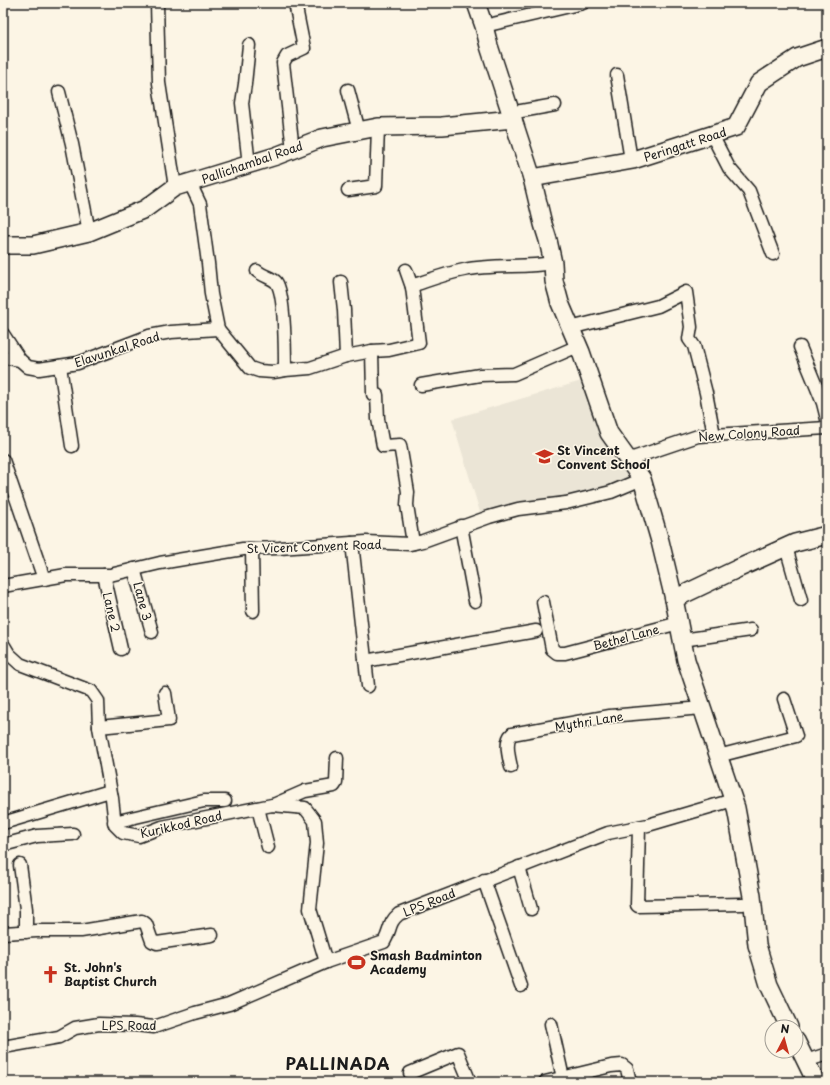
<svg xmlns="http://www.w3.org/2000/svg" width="830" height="1085" viewBox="0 0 830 1085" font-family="'Playpen Sans',sans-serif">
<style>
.built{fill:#ebe5d6}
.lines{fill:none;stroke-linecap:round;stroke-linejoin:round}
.street-casing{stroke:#1c1c1c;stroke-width:15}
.secondary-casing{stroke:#1c1c1c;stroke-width:20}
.street{stroke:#fcf5e5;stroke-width:12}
.secondary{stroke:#fcf5e5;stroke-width:17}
.labels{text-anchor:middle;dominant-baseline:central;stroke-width:3;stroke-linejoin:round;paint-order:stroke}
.street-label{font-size:12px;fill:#1c1c1c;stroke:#fcf5e5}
.poi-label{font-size:12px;font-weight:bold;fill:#1c1c1c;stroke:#fcf5e5;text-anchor:start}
.district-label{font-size:16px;font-weight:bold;letter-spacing:1px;fill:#1c1c1c;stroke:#fcf5e5}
</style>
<rect width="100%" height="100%" fill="#fcf5e5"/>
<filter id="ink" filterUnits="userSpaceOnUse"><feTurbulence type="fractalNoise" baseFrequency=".025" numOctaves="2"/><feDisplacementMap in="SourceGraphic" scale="8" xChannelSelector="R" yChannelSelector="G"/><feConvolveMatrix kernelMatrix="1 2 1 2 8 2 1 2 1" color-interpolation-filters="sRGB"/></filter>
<g filter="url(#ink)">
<!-- built -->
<path class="built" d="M585,380L642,479L482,519L452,419Z"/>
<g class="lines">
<defs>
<g id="street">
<path d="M157,3L159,83L175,187"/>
<path d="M484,26L583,3"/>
<path d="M617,75L631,160"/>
<path d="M348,90L359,131"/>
<path d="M59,92L72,144L89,232"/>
<path d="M510,113L555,105"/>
<path d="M712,135L729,168L749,191L773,254"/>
<path d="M293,150L283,63L287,56L304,48L295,3"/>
<path d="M249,165L242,103L245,84L249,45"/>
<path d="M190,183L200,204L208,263L211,294L218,329"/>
<path d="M348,190L376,186L378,127"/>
<path d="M406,270L412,287"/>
<path d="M257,271C263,276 272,278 276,282C285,293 285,353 285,370"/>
<path d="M341,282L344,310L346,356"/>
<path d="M570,328L658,306L686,292L691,327L689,339L694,346L706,393L714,435"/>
<path d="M3,334L20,360"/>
<path d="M800,347L823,403L827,419"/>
<path d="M372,351L373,394L377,395L378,419L383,446L400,445L408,492L407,505L413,543"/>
<path d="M3,357L20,360L28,367L39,369L78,363L149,336L171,332L218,329L250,368L259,371L273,372L285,370L310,368L346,356L372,351L389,350L419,343L412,287L417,284C432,279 448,273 464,270C493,264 523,268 553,263"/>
<path d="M60,366L72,446"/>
<path d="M421,385L480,375L514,374L578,346"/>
<path d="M3,460L44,579"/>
<path d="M627,460L698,436L827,428"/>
<path d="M461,526L475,601"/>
<path d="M352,543L368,686"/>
<path d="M786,547L801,600"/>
<path d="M252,549L253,611"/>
<path d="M134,569L152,632"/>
<path d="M104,575L121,649"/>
<path d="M3,586L66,575H110L160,563L243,549L279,548L366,542L410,544L423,541L489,517L518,509L566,503L611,492L642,479"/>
<path d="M543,602L552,649L557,653H565L679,623"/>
<path d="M682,640L751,630"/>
<path d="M3,644L9,654L20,664L91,691L98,701L99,727L112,798L115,825L123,833L139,836L162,827L272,805L305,808L315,821L317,843L310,909L326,962"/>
<path d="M365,661L536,631"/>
<path d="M99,727L169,720L165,693"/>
<path d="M718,756L796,736L784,699"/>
<path d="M511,767C509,757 504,741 512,734L610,716L702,708"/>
<path d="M273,805L305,791L334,786L336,783L337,758"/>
<path d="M258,808L268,847"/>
<path d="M114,822L204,801H225"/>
<path d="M3,823L110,791"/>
<path d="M639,827L637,905L638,906L743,904"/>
<path d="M3,845L37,836L73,834"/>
<path d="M20,865L26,909V932"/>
<path d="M519,867L531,909"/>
<path d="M484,880L521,986"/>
<path d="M3,933L37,931H81L142,921L146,924L152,941L157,943L212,935"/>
<path d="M551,1024L563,1078"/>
<path d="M3,1046H9L59,1037L75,1028L99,1024L135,1025L154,1027L195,1013L229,1004L326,962L384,942C391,930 388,923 399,914L608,833L648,825L733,800"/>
<path d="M806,1061L827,1054"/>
<path d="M410,1073L458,1053L470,1082"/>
<path d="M545,1082L611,1066L622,1065L627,1069L630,1082"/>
</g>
<g id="secondary">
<path d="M476,3L484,26L489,46L532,178L543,224L548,240L553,263L554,281L560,303L581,352L609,433L642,479L660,541L674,599L686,660L736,808L752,896L757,945L769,985L789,1027"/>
<path d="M532,178L633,160L736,127L759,83L797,58L827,48"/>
<path d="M3,245H33L89,232L145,209L175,187L276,156L322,138L378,127L442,126L513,119"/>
<path d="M674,599L737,569L795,543L827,535"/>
<path d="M796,1041L816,1082"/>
</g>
</defs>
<!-- street casing -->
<use href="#street" class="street-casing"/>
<!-- secondary casing -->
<use href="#secondary" class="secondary-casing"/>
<!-- street -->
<use href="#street" class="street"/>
<!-- secondary -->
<use href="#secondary" class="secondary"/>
</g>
</g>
<!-- icons -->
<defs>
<symbol id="school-bare" viewBox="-9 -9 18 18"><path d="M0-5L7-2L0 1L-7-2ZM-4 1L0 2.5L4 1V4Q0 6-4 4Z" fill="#c8321e" stroke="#fcf5e5" stroke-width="2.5" paint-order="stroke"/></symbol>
<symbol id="stadium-bare" viewBox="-9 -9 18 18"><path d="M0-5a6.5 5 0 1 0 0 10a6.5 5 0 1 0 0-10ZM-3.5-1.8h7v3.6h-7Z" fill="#c8321e" stroke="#fcf5e5" stroke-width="2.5" paint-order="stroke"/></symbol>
<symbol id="church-bare" viewBox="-9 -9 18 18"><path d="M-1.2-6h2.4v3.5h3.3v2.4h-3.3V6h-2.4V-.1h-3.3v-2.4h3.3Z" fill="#c8321e" stroke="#fcf5e5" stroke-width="2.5" paint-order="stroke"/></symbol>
</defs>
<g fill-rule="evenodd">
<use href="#school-bare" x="532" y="444" width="25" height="25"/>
<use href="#stadium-bare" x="344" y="950" width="25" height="25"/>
<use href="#church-bare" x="38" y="962" width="25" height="25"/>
</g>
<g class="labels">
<!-- street labels -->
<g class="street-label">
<text transform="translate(685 144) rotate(-18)">Peringatt Road</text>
<text transform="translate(252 162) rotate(-19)">Pallichambal Road</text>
<text transform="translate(117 349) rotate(-18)">Elavunkal Road</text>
<text transform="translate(749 433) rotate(-4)">New Colony Road</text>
<text transform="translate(314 546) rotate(-2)">St Vicent Convent Road</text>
<text transform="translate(143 601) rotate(75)">Lane 3</text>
<text transform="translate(112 612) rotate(77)">Lane 2</text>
<text transform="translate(626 637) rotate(-15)">Bethel Lane</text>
<text transform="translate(589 721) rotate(-9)">Mythri Lane</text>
<text transform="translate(181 824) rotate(-13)">Kurikkod Road</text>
<text transform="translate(429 902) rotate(-22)">LPS Road</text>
<text x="129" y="1025">LPS Road</text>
</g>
<!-- poi labels -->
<g class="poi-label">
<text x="557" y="450">St Vincent<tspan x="557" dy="14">Convent School</tspan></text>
<text x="370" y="955">Smash Badminton<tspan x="370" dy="14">Academy</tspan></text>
<text x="64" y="967">St. John's<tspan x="64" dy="14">Baptist Church</tspan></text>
</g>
<!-- district labels -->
<g class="district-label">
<text x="338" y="1063">PALLINADA</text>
</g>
</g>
<!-- margin -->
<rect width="830" height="1085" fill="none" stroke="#fcf5e5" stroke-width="16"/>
<rect x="8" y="8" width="814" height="1069" fill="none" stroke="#1c1c1c" stroke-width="1.5" filter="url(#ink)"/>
<!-- north arrow -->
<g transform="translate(784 1039) rotate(6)"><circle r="19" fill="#fcf5e5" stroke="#a29e95"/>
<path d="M0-3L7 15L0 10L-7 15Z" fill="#c8321e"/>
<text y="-6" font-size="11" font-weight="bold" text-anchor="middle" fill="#1c1c1c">N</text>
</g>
</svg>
